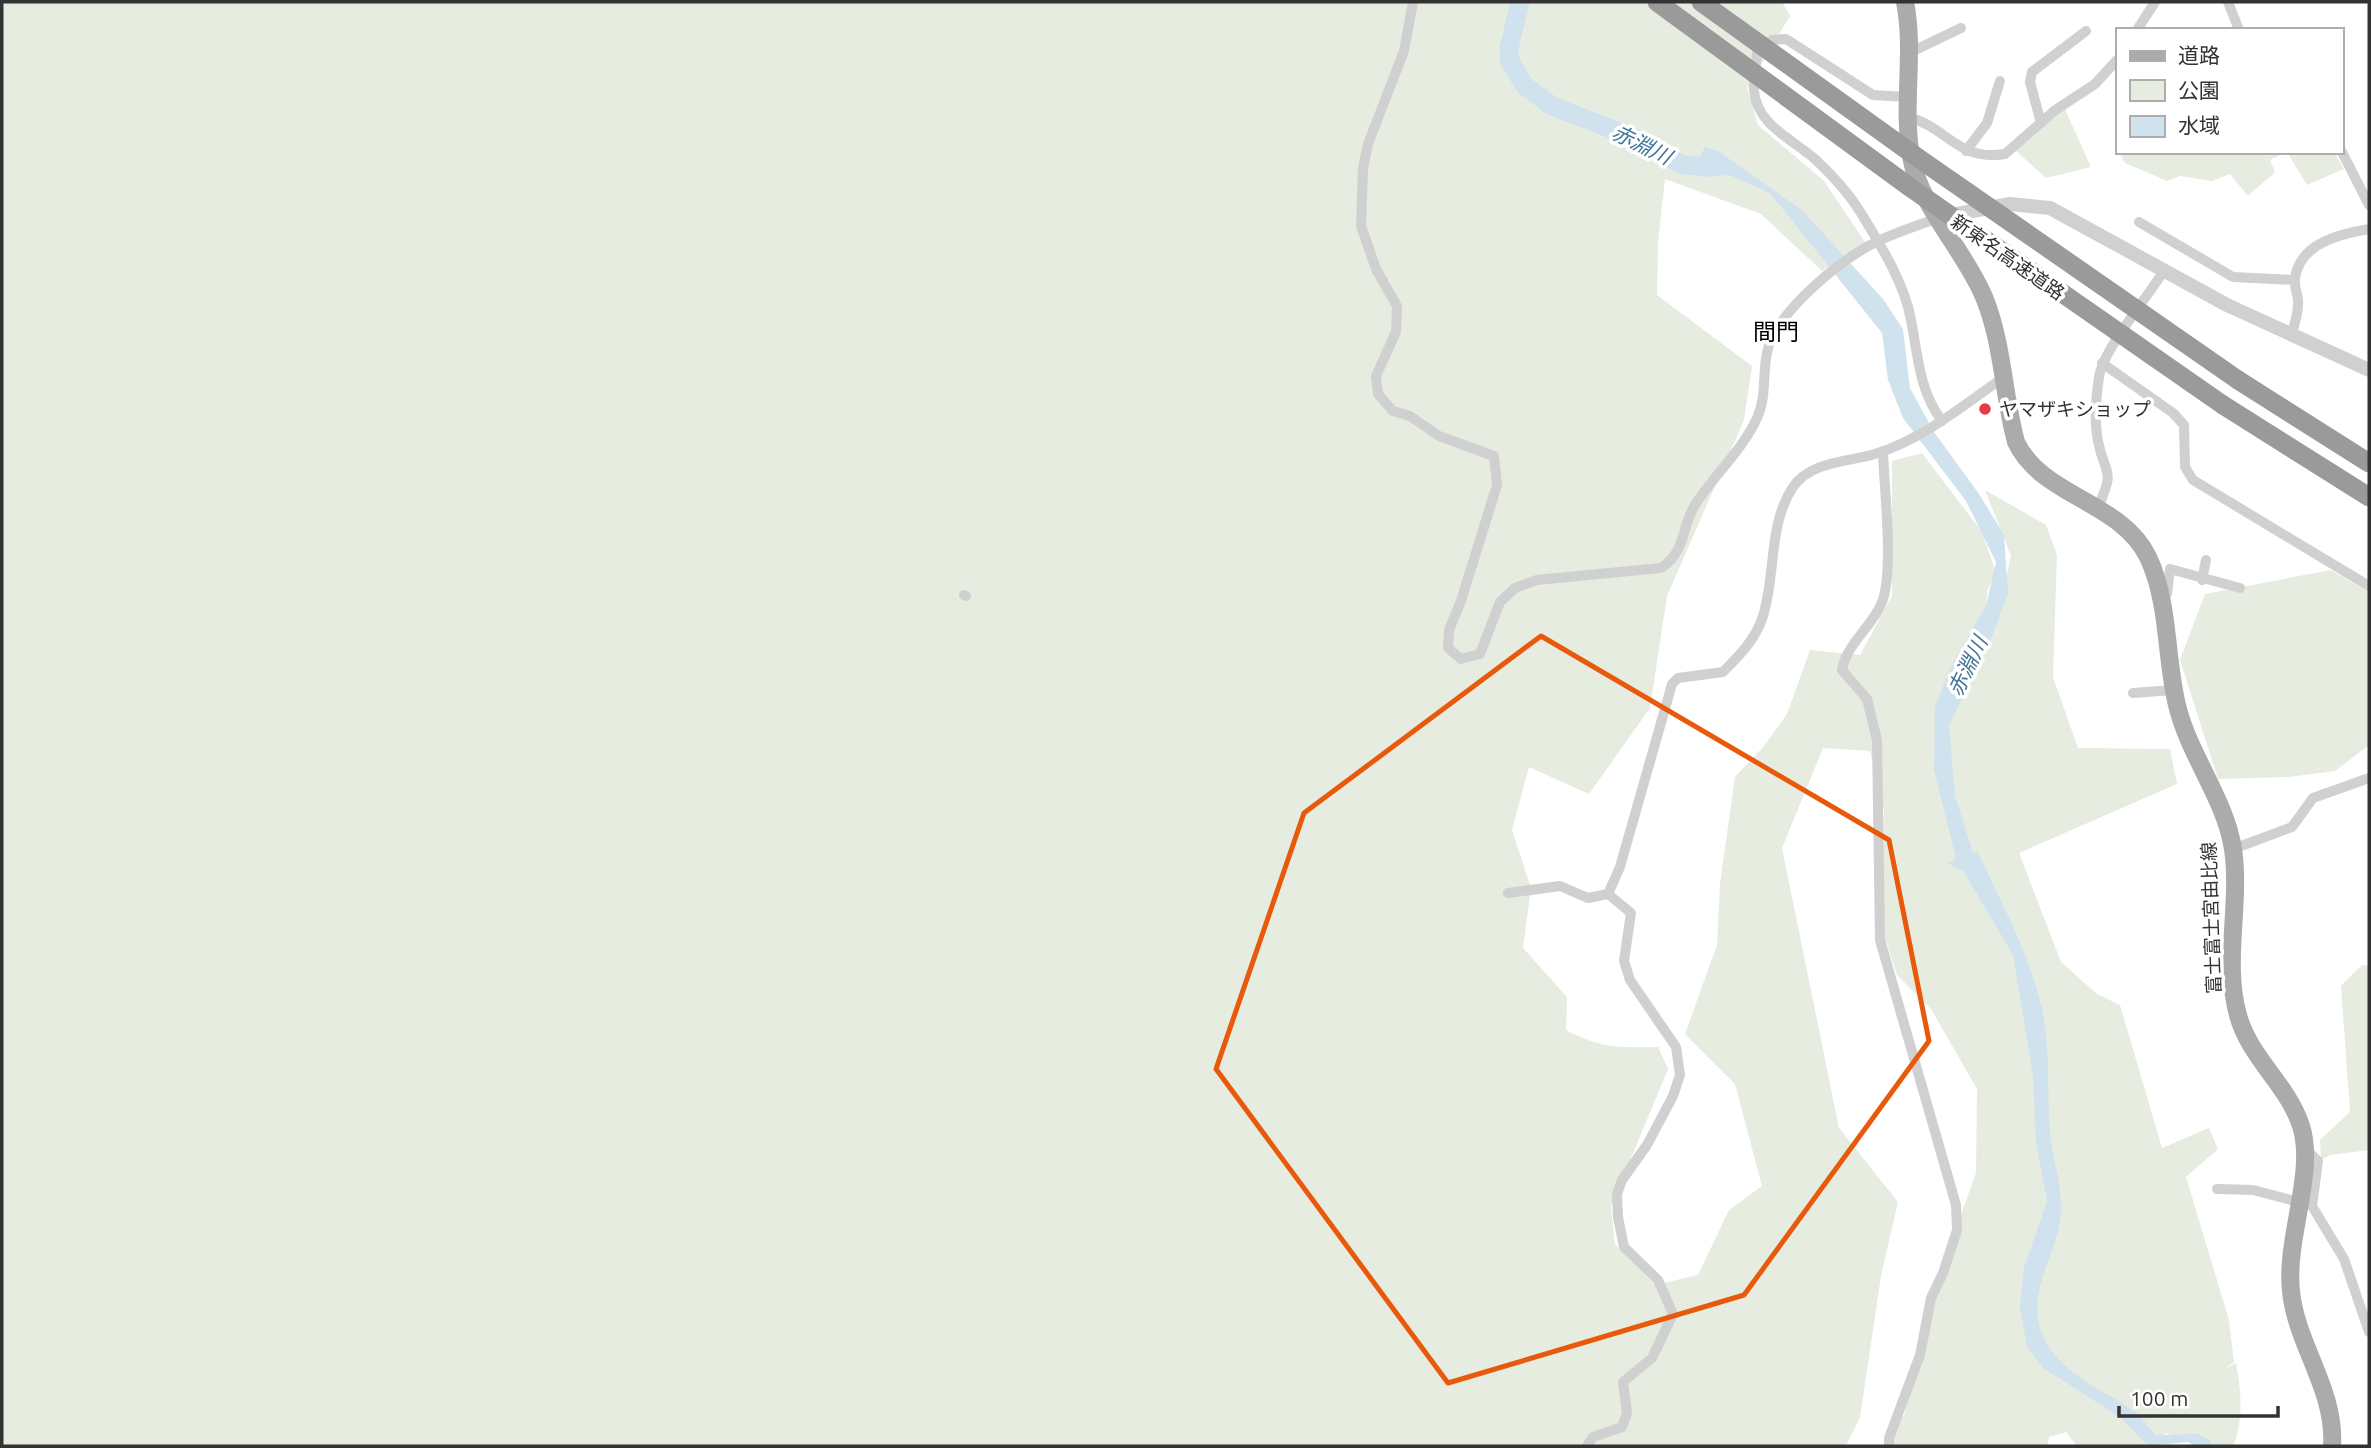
<svg xmlns="http://www.w3.org/2000/svg" width="2371" height="1448" viewBox="0 0 2371 1448" font-family="Ubuntu,'Noto Sans JP',sans-serif">
<style>
.green{fill:#e6ecdf}
.water{fill:#cfe2ee}
.lines{fill:none;stroke-linecap:round;stroke-linejoin:round}
.river{stroke:#cfe2ee;stroke-width:19}
.minor{stroke:#d0d0d0;stroke-width:10}
.tertiary{stroke:#d0d0d0;stroke-width:14}
.primary{stroke:#ababab;stroke-width:18}
.motorway{stroke:#9a9a9a;stroke-width:19}
.motorway-bridge{stroke:#9a9a9a;stroke-width:19}
.marked{fill:none;stroke:#e8590c;stroke-width:5;stroke-linejoin:round}
.poi-dot{fill:#e63946;stroke:#fff;stroke-width:2.5}
.labels{text-anchor:middle;dominant-baseline:central;stroke-width:7;stroke-linejoin:round;paint-order:stroke}
.street-label{font-size:19px;fill:#333;stroke:#fff}
.poi-label{font-size:19px;fill:#333;stroke:#fff;text-anchor:start}
.water-label{font-size:21px;font-style:italic;fill:#3f7597;stroke:#fff}
.quarter-label{font-size:23px;fill:#000;stroke:#fff}
</style>
<rect width="100%" height="100%" fill="#fff"/>
<!-- green -->
<g class="green">
<path d="M2,2H1782L1790,16L1747,88L1758,125L1824,181L1865,242L1822,271L1761,214L1665,179L1658,242L1657,295L1752,366L1744,420L1667,596L1650,708L1589,794L1529,767L1512,830L1531,888L1523,948L1567,997L1566,1030C1600,1048 1620,1048 1658,1047L1668,1069L1611,1206L1615,1244L1655,1285L1698,1275L1729,1210L1762,1186L1735,1084L1685,1034L1717,945L1720,884L1735,777L1764,746L1787,714L1810,650L1860,655L1892,596V461L1922,453L1982,532L1996,573L1988,589L1985,613L1945,735L1999,611L2011,556L1985,490L2046,525L2057,555L2053,677L2078,748L2170,749L2177,784L2019,853L2061,962L2097,994L2120,1005L2162,1148L2209,1128L2218,1149L2186,1177L2229,1320L2234,1362L2223,1370L2236,1363C2241,1388 2244,1422 2233,1446H2202L2166,1433L2154,1446H2077L2066,1432L2049,1437L2047,1446H1892V1430L1904,1415L1931,1298L1976,1173L1977,1089L1931,1009L1897,975L1885,938L1881,875L1884,811L1870,751L1823,748L1782,848L1839,1128L1898,1202L1881,1276L1860,1417L1846,1446H2Z"/>
<path d="M2064,107L2091,167L2046,178L2016,151Z"/>
<path d="M2119,152H2286L2270,160L2275,172L2248,196L2230,174L2212,181L2180,176L2167,181L2125,163Z"/>
<path d="M2287,152H2334L2344,169L2307,185Z"/>
<path d="M2331,570L2369,592V745L2335,771L2289,777L2218,779L2180,660L2205,594Z"/>
<path d="M2362,965L2369,966V1150L2330,1155L2321,1160L2320,1140L2350,1112L2341,986Z"/>
</g>
<!-- water -->
<path class="water" d="M1705,147L1718,151L1802,210L1883,299L1903,329L1910,388L1934,432L1979,494L2004,535L2008,593L1993,634L1949,726L1955,796L1973,853L1978,852C2002,906 2034,961 2044,1020C2050,1056 2047,1095 2050,1132C2052,1158 2062,1184 2061,1211C2059,1254 2025,1289 2042,1334C2057,1372 2102,1389 2134,1411C2142,1417 2148,1427 2155,1435L2198,1434L2210,1440L2211,1446H2195L2188,1442L2148,1446L2121,1418L2042,1367L2027,1346L2020,1307L2024,1268L2047,1201L2036,1143L2033,1076L2013,955L1964,872L1948,863L1956,859L1934,769L1935,707L1952,664L1986,606L1996,562L1966,501L1903,418L1888,380L1882,333L1770,193L1730,175L1702,177L1680,166L1697,162Z"/>
<g class="lines">
<!-- river -->
<path class="river" d="M1520,2L1509,48L1510,62L1525,86L1552,106L1635,138L1683,165L1711,166"/>
<!-- minor -->
<g class="minor">
<path d="M1413,2L1404,51L1368,144L1363,168L1361,226L1376,269L1397,306L1396,332L1376,376L1378,394L1393,411L1410,416L1439,436L1494,456L1497,485L1461,601L1449,630L1448,648L1461,659L1480,654L1500,602L1515,588L1537,580L1661,568C1688,549 1680,529 1695,505C1714,475 1742,451 1757,418C1768,395 1761,369 1769,345C1783,307 1841,259 1878,241C1897,232 1918,225 1938,218"/>
<path d="M2228,2L2239,30"/>
<path d="M2137,30L2155,2"/>
<path d="M1909,53L1961,28"/>
<path d="M1907,97L1873,95L1786,39L1772,40L1757,53C1756,65 1753,78 1754,90C1756,125 1794,140 1816,160C1831,174 1850,195 1861,213C1881,246 1904,282 1911,320C1918,355 1919,391 1942,421"/>
<path d="M1907,117C1947,126 1957,162 2005,154L2054,111L2095,84L2117,60"/>
<path d="M2041,123L2030,82L2032,72L2086,31"/>
<path d="M2341,150L2369,205"/>
<path d="M1966,151L1987,123L2000,81"/>
<path d="M2139,222L2233,277L2295,280"/>
<path d="M2292,333C2295,322 2299,312 2298,300C2297,293 2294,285 2295,278C2300,243 2340,234 2369,229"/>
<path d="M2102,363L2173,413L2184,425L2185,467L2193,480L2369,586"/>
<path d="M1883,451C1884,489 1893,560 1884,596C1877,623 1846,643 1842,670L1867,699L1877,740L1880,940L1956,1205L1957,1230L1943,1273L1931,1298L1920,1355L1889,1438V1446"/>
<path d="M2098,507C2116,467 2105,477 2098,441C2094,421 2096,397 2099,377C2103,350 2147,298 2163,272"/>
<path d="M2202,580L2206,560"/>
<path d="M964,595L966,596"/>
<path d="M2162,596L2167,594L2170,569L2240,588"/>
<path d="M2133,693L2173,690"/>
<path d="M2233,849L2292,827L2313,798L2369,778"/>
<path d="M1508,893L1560,886L1588,898L1608,894"/>
<path d="M1608,894L1620,867L1672,684L1678,678L1723,672C1739,656 1756,639 1763,616C1776,575 1768,524 1793,487C1811,461 1848,462 1875,454C1923,439 1964,405 2004,377"/>
<path d="M2305,1148L2318,1161L2312,1206L2344,1259L2369,1332"/>
<path d="M2217,1189L2253,1190L2299,1202"/>
<path d="M1587,1446L1593,1437L1622,1427L1627,1413L1623,1382L1652,1358L1673,1314L1658,1280L1624,1247L1618,1217L1617,1194L1622,1180L1647,1145L1673,1096L1680,1075L1676,1047L1630,980L1624,961L1631,913L1608,894"/>
</g>
<!-- tertiary -->
<path class="tertiary" d="M1946,216L2010,204L2050,208L2227,305L2369,370"/>
<!-- primary -->
<path class="primary" d="M1905,2C1915,52 1902,105 1911,156C1919,206 1964,249 1984,297C2003,343 2003,394 2016,442C2042,497 2121,501 2148,557C2170,603 2165,660 2178,709C2191,758 2225,799 2233,849C2241,903 2223,962 2238,1015C2249,1057 2288,1085 2301,1126C2316,1172 2285,1239 2291,1291C2296,1344 2336,1391 2332,1446"/>
<!-- motorway -->
<g class="motorway">
<path d="M2238,380L2369,463"/>
<path d="M2223,405L2369,497"/>
</g>
<!-- motorway-bridge -->
<g class="motorway-bridge">
<path d="M1657,2L1911,188L2223,405"/>
<path d="M1701,2L1921,160L2238,380"/>
</g>
</g>
<!-- marked area -->
<path class="marked" d="M1541,636L1889,840L1929,1041L1744,1295L1448,1383L1216,1069L1304,813Z"/>
<!-- markers -->
<circle class="poi-dot" cx="1985" cy="409" r="7"/>
<g class="labels">
<!-- street labels -->
<g class="street-label">
<text transform="translate(2008 257) rotate(35)">新東名高速道路</text>
<text transform="translate(2211 918) rotate(-92)">富士富士宮由比線</text>
</g>
<!-- poi labels -->
<g class="poi-label">
<text x="1999" y="409">ヤマザキショップ</text>
</g>
<!-- water labels -->
<g class="water-label">
<text transform="translate(1642 144) rotate(26)">赤淵川</text>
<text transform="translate(1967 666) rotate(-64)">赤淵川</text>
</g>
<!-- quarter labels -->
<g class="quarter-label">
<text x="1776" y="331">間門</text>
</g>
</g>
<!-- border -->
<rect width="2371" height="1448" fill="none" stroke="#333333" stroke-width="7"/>
<!-- legend -->
<rect x="2116" y="28" width="228" height="126" fill="#ffffff" stroke="#adadad" stroke-width="2"/>
<rect x="2130" y="51" width="35" height="10" fill="#ababab" stroke="#adadad" stroke-width="2"/>
<text x="2178" y="63" font-size="21" fill="#333333">道路</text>
<rect x="2130" y="80" width="35" height="21" fill="#e6ecdf" stroke="#adadad" stroke-width="2"/>
<text x="2178" y="98" font-size="21" fill="#333333">公園</text>
<rect x="2130" y="116" width="35" height="21" fill="#cfe2ee" stroke="#adadad" stroke-width="2"/>
<text x="2178" y="133" font-size="21" fill="#333333">水域</text>
<!-- scale -->
<path d="M2119 1406v10h159v-10" fill="none" stroke="#333333" stroke-width="3.5"/>
<text x="2130" y="1406" font-size="21" fill="#333333" stroke="#ffffff" stroke-width="5" paint-order="stroke">100 m</text>
</svg>
